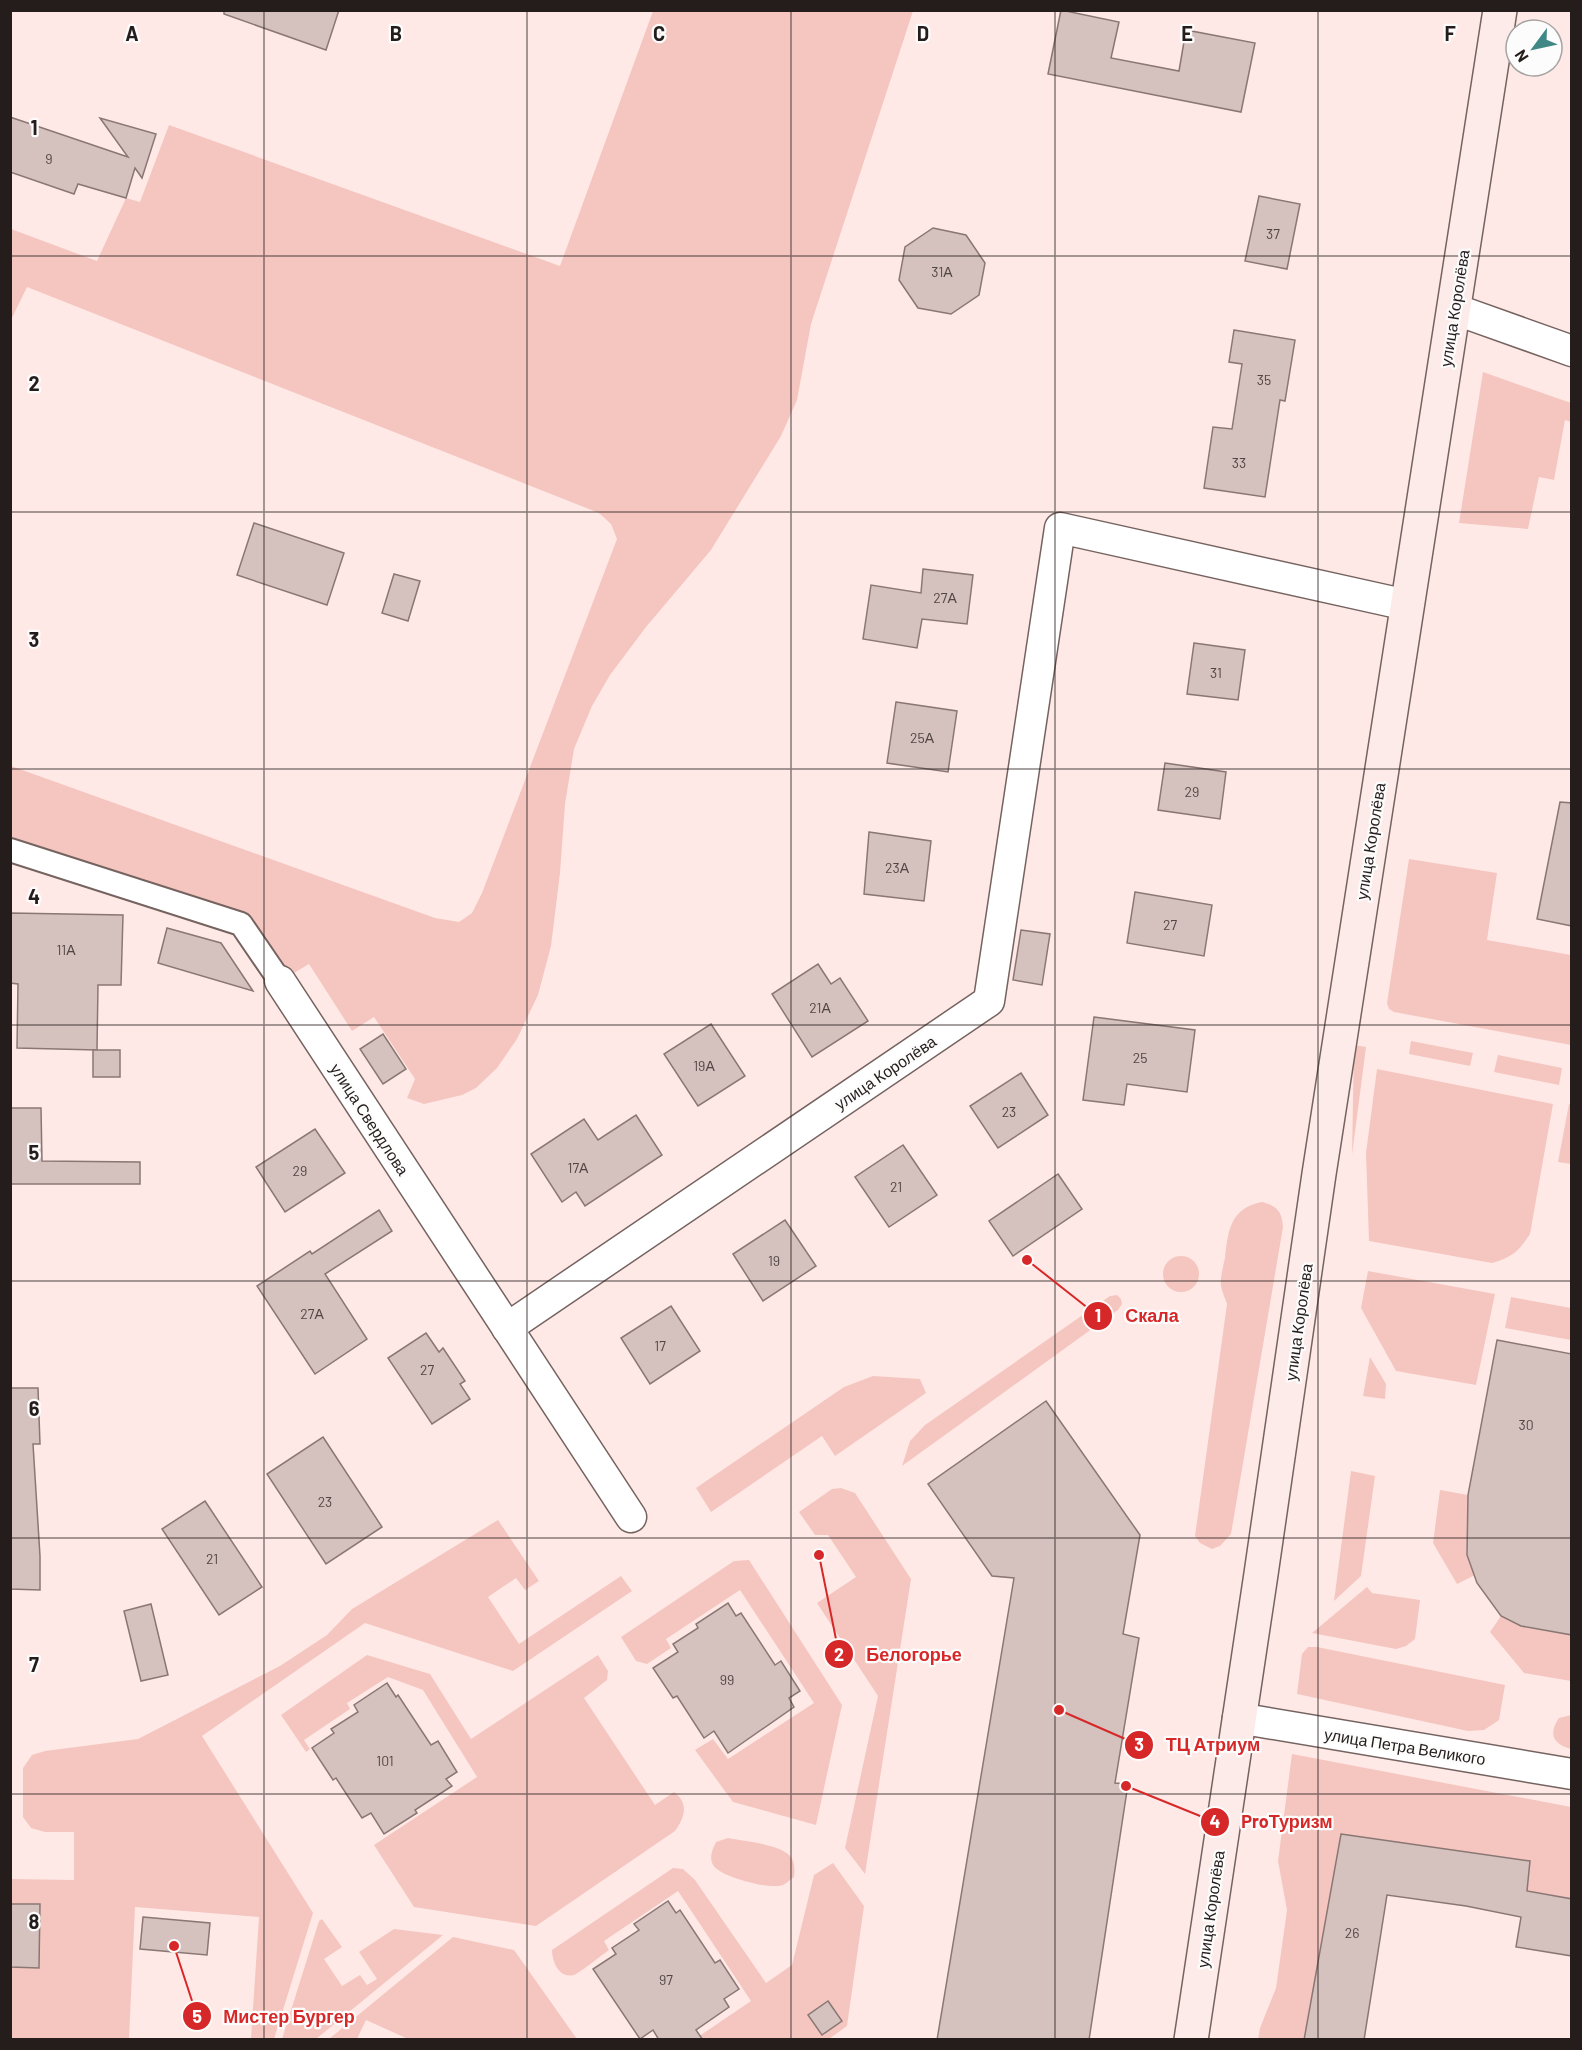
<svg xmlns="http://www.w3.org/2000/svg" width="1582" height="2050" viewBox="0 0 1582 2050" font-family="Barlow,sans-serif">
<style>
.green{fill:#f5c6c0}
.building{fill:#d5c1be;stroke:#8a7774;stroke-width:1.5}
.lines{fill:none;stroke-linecap:round;stroke-linejoin:round}
.pedestrian-casing{stroke:#756360;stroke-width:26}
.minor-casing{stroke:#756360;stroke-width:33}
.secondary-casing{stroke:#756360;stroke-width:36}
.pedestrian{stroke:#fff;stroke-width:22}
.minor{stroke:#fff;stroke-width:30}
.secondary{stroke:#fcebe8;stroke-width:33}
.grid{fill:none;stroke:#251d1c;stroke-width:1.5;stroke-opacity:0.55}
.labels{text-anchor:middle;dominant-baseline:central;stroke-width:4.5;stroke-linejoin:round;paint-order:stroke}
.number-label{font-size:14px;fill:#514644}
.street-label{font-size:16px;fill:#251d1c;stroke:#fcfcfc}
.grid-label{font-size:20px;text-anchor:middle;font-weight:bold;fill:#251d1c;stroke:#fcfcfc;stroke-width:4.5;stroke-linejoin:round;paint-order:stroke}
.leader{fill:none;stroke:#d62828;stroke-width:2}
.callout-dot{fill:#d62828;stroke:#fcfcfc;stroke-width:2}
.mark-label{font-size:18px;text-anchor:middle;font-weight:bold;fill:#fff}
.callout-label{font-size:18px;text-anchor:middle;font-weight:bold;fill:#d62828;stroke:#fcfcfc;stroke-width:4.5;stroke-linejoin:round;paint-order:stroke}
</style>
<rect width="100%" height="100%" fill="#ffe9e6"/>
<!-- green -->
<g class="green">
<path d="M653,11H913L811,324L797,400L781,436L711,550L646,627L610,675L592,706L574,749L565,804L560,873L551,946L538,995L517,1039L497,1068L476,1088L462,1095L424,1104L407,1098L415,1079L374,1017L352,1031L309,964L284,979L244,920L11,844V766L435,918L459,922L472,913L482,893L617,539L611,524L599,513L27,287L11,320V229L97,261L126,198L140,202L169,125L560,266Z"/>
<path d="M1483,372L1571,403V422L1565,420L1554,480L1539,477L1528,529L1459,523Z"/>
<path d="M1409,859L1497,873L1487,940L1571,955V1045L1394,1012L1389,1009L1387,1003Z"/>
<path d="M1411,1041L1473,1053L1470,1066L1409,1054Z"/>
<path d="M1354,1045L1366,1047L1352,1155Z"/>
<path d="M1498,1055L1562,1068L1559,1085L1494,1072Z"/>
<path d="M1377,1069L1553,1104L1530,1234C1518,1252 1513,1257 1492,1263L1369,1241L1366,1153Z"/>
<path d="M1569,1104H1572L1571,1164L1558,1162Z"/>
<path d="M1262,1202C1277,1206 1282,1211 1283,1227L1231,1534L1220,1546L1212,1549L1200,1543L1195,1536L1227,1304C1225,1298 1222,1292 1221,1286C1220,1278 1223,1267 1225,1258C1228,1231 1230,1208 1262,1202Z"/>
<circle cx="1181" cy="1274" r="18"/>
<path d="M1368,1271L1495,1294L1476,1385L1396,1371L1361,1308Z"/>
<path d="M1117,1295L1121,1299L1122,1304L1118,1310L902,1466L910,1441L925,1425L1110,1296Z"/>
<path d="M1511,1297L1571,1308V1340L1505,1328Z"/>
<path d="M1370,1357L1386,1384L1385,1399L1363,1396Z"/>
<path d="M873,1376L920,1379L926,1393L835,1456L822,1436L711,1512L696,1488L844,1387Z"/>
<path d="M1351,1471L1375,1476L1361,1576L1334,1601Z"/>
<path d="M841,1488L855,1493L911,1579L865,1874L845,1848L878,1696L817,1603L856,1577L828,1535H815L799,1512L832,1489Z"/>
<path d="M1440,1490L1468,1495L1475,1575L1457,1584L1433,1543Z"/>
<path d="M498,1520L539,1581L525,1590L516,1578L488,1597L519,1644L621,1576L632,1591L513,1671L365,1623L202,1736L313,1913L274,2039H251L259,1917L135,1907L129,2039L11,2040V1879L74,1880V1832H45L31,1828L23,1817V1768L32,1755L45,1751L138,1739L280,1666L327,1635L352,1609Z"/>
<path d="M749,1560L842,1705L816,1825L733,1802L695,1750L713,1739L728,1759L814,1703L740,1590L666,1639L671,1648L647,1664L636,1661L621,1637L734,1561Z"/>
<path d="M1367,1587L1372,1593L1420,1600L1415,1639L1406,1646L1396,1649L1312,1633Z"/>
<path d="M1501,1616L1521,1626L1571,1635V1681L1524,1673L1490,1632Z"/>
<path d="M1308,1647H1317L1505,1685L1499,1720L1484,1730L1468,1731L1297,1694L1302,1654Z"/>
<path d="M367,1655L430,1674L471,1739L598,1655L608,1671L607,1680L584,1698L655,1805L674,1792C689,1803 685,1817 675,1831L536,1926L414,1907L374,1845L477,1777L423,1690L388,1677L347,1703L350,1709L304,1740L310,1749L306,1752L281,1715Z"/>
<path d="M1571,1715H1572L1571,1749C1553,1744 1548,1734 1559,1718Z"/>
<path d="M1292,1754L1571,1807V1899L1527,1891L1530,1861L1341,1834L1304,2039L1258,2040L1260,2028L1276,1988L1287,1910L1278,1861Z"/>
<path d="M728,1838C743,1841 777,1844 788,1854C795,1860 795,1869 794,1877C791,1879 787,1883 783,1885C770,1890 720,1877 713,1865C709,1857 712,1850 716,1842Z"/>
<path d="M833,1863L864,1906L847,2026L829,2039H695L751,2001L678,1891L604,1941L609,1950C602,1955 581,1972 574,1975C558,1979 552,1960 552,1950L673,1868L683,1869L695,1880L766,1983L792,1965L814,1875Z"/>
<path d="M322,1919L342,1947L324,1959L342,1986L360,1975L367,1985L377,1979L359,1952L394,1929L443,1935L316,2039H282L319,1921Z"/>
<path d="M453,1937L514,1950L577,2039H408L366,2020L357,2039H329Z"/>
</g>
<!-- building -->
<g class="building">
<path d="M224,10H339L326,50L224,14Z"/>
<path d="M1061,10L1119,22L1111,58L1179,71L1186,30L1255,43L1241,112L1048,74Z"/>
<path d="M10,117L128,157L100,118L156,134L142,178L135,168L126,198L78,184L74,194L10,172Z"/>
<path d="M1259,196L1300,204L1287,269L1245,261Z"/>
<path d="M933,228L966,235L985,263L979,295L951,314L918,308L899,280L905,247Z"/>
<path d="M1234,330L1295,340L1285,401L1280,400L1265,497L1204,488L1213,427L1232,429L1242,364L1229,362Z"/>
<path d="M254,523L344,553L327,605L237,575Z"/>
<path d="M923,569L973,575L967,624L922,619L917,648L863,639L871,585L921,593Z"/>
<path d="M394,574L420,581L408,621L382,613Z"/>
<path d="M1194,643L1245,650L1238,700L1187,694Z"/>
<path d="M896,702L957,711L948,772L887,763Z"/>
<path d="M1165,763L1226,772L1220,819L1158,810Z"/>
<path d="M1560,802L1572,803V926L1537,919Z"/>
<path d="M869,832L931,841L924,901L864,894Z"/>
<path d="M1135,892L1212,905L1204,956L1127,943Z"/>
<path d="M10,913L123,915L121,985H98L97,1050L17,1048L18,984L10,983Z"/>
<path d="M167,928L221,943L253,991L158,963Z"/>
<path d="M1021,930L1050,934L1042,985L1013,980Z"/>
<path d="M818,964L831,984L840,978L868,1021L812,1057L772,994Z"/>
<path d="M1094,1017L1195,1030L1187,1092L1127,1084L1124,1105L1083,1100Z"/>
<path d="M711,1024L745,1076L698,1106L664,1054Z"/>
<path d="M383,1034L406,1069L383,1084L360,1049Z"/>
<rect x="93" y="1050" width="27" height="27"/>
<path d="M1021,1073L1048,1115L998,1148L970,1106Z"/>
<path d="M10,1108H41L42,1161L140,1162V1184H10Z"/>
<path d="M636,1115L662,1155L585,1206L576,1192L562,1202L531,1154L584,1119L598,1140Z"/>
<path d="M315,1129L345,1173L285,1212L256,1167Z"/>
<path d="M903,1145L937,1195L889,1227L855,1177Z"/>
<path d="M1058,1174L1082,1209L1013,1256L989,1221Z"/>
<path d="M379,1210L392,1231L325,1274L367,1339L315,1374L257,1286L310,1251L312,1254Z"/>
<path d="M785,1220L816,1266L763,1301L733,1254Z"/>
<path d="M671,1306L700,1351L650,1384L621,1338Z"/>
<path d="M426,1333L439,1352L443,1348L465,1381L460,1384L470,1399L432,1424L388,1358Z"/>
<path d="M1497,1340L1572,1354V1635L1521,1626L1501,1616L1477,1583L1467,1555L1468,1495Z"/>
<path d="M10,1388H38L40,1444H33L40,1556V1590L10,1589Z"/>
<path d="M1046,1401L1140,1535L1123,1634L1139,1638L1115,1783L1128,1784L1089,2040H937L1014,1578L992,1576L928,1484Z"/>
<path d="M323,1437L382,1527L326,1564L267,1474Z"/>
<path d="M205,1501L262,1587L219,1615L162,1529Z"/>
<path d="M728,1603L736,1616L741,1613L775,1665L781,1661L800,1691L789,1698L794,1707L728,1753L714,1731L704,1738L677,1696L673,1698L653,1668L678,1652L673,1644L698,1628L696,1624Z"/>
<path d="M151,1604L168,1675L141,1681L124,1611Z"/>
<path d="M387,1683L396,1697L398,1695L431,1745L438,1741L457,1772L446,1779L452,1786L415,1810L417,1813L384,1834L371,1813L362,1818L336,1778L333,1780L312,1748L334,1733L331,1729L358,1712L354,1705Z"/>
<path d="M1341,1834L1530,1861L1527,1891L1572,1899V1956L1516,1947L1521,1917L1466,1906L1387,1895L1364,2040H1304Z"/>
<path d="M668,1901L676,1913L680,1910L715,1963L720,1960L739,1989L724,1999L729,2007L696,2030L703,2040H659L653,2030L640,2039L593,1969L616,1954L612,1948L639,1930L634,1924Z"/>
<path d="M10,1904H40L39,1968L10,1967Z"/>
<path d="M143,1917L210,1923L207,1955L140,1949Z"/>
<path d="M828,2001L842,2021L822,2035L808,2015Z"/>
</g>
<g class="lines">
<defs>
<path id="pedestrian" d="M10,850L241,924L280,981"/>
<g id="minor">
<path d="M1454,309L1572,351"/>
<path d="M280,981L631,1517"/>
<path d="M507,1328L989,1001L1060,528L1407,605"/>
<path d="M1238,1718L1572,1774"/>
</g>
<path id="secondary" d="M1191,2040L1261,1574L1319,1174L1500,10"/>
</defs>
<!-- pedestrian casing -->
<use href="#pedestrian" class="pedestrian-casing"/>
<!-- minor casing -->
<use href="#minor" class="minor-casing"/>
<!-- secondary casing -->
<use href="#secondary" class="secondary-casing"/>
<!-- pedestrian -->
<use href="#pedestrian" class="pedestrian"/>
<!-- minor -->
<use href="#minor" class="minor"/>
<!-- secondary -->
<use href="#secondary" class="secondary"/>
</g>
<!-- grid -->
<path class="grid" d="M264,10V2040M527,10V2040M791,10V2040M1055,10V2040M1318,10V2040M10,256H1572M10,512H1572M10,769H1572M10,1025H1572M10,1281H1572M10,1538H1572M10,1794H1572"/>
<g class="labels">
<!-- number labels -->
<g class="number-label">
<text x="49" y="158">9</text>
<text x="1273" y="233">37</text>
<text x="942" y="271">31А</text>
<text x="1264" y="379">35</text>
<text x="1239" y="462">33</text>
<text x="945" y="597">27А</text>
<text x="1216" y="672">31</text>
<text x="922" y="737">25А</text>
<text x="1192" y="791">29</text>
<text x="897" y="867">23А</text>
<text x="1170" y="924">27</text>
<text x="66" y="949">11А</text>
<text x="820" y="1007">21А</text>
<text x="1140" y="1057">25</text>
<text x="704" y="1065">19А</text>
<text x="1009" y="1111">23</text>
<text x="578" y="1167">17А</text>
<text x="300" y="1170">29</text>
<text x="896" y="1186">21</text>
<text x="774" y="1260">19</text>
<text x="312" y="1313">27А</text>
<text x="660" y="1345">17</text>
<text x="427" y="1369">27</text>
<text x="1526" y="1424">30</text>
<text x="325" y="1501">23</text>
<text x="212" y="1558">21</text>
<text x="727" y="1679">99</text>
<text x="385" y="1760">101</text>
<text x="1352" y="1932">26</text>
<text x="666" y="1979">97</text>
</g>
<!-- street labels -->
<g class="street-label">
<text transform="translate(1454 308) rotate(-81)">улица Королёва</text>
<text transform="translate(1370 841) rotate(-81)">улица Королёва</text>
<text transform="translate(885 1072) rotate(-34)">улица Королёва</text>
<text transform="translate(370 1119) rotate(57)">улица Свердлова</text>
<text transform="translate(1298 1322) rotate(-82)">улица Королёва</text>
<text transform="translate(1405 1746) rotate(9)">улица Петра Великого</text>
<text transform="translate(1210 1909) rotate(-82)">улица Королёва</text>
</g>
</g>
<g class="grid-label">
<text x="132" y="41">A</text>
<text x="396" y="41">B</text>
<text x="659" y="41">C</text>
<text x="923" y="41">D</text>
<text x="1187" y="41">E</text>
<text x="1450" y="41">F</text>
<text x="34" y="135">1</text>
<text x="34" y="391">2</text>
<text x="34" y="647">3</text>
<text x="34" y="904">4</text>
<text x="34" y="1160">5</text>
<text x="34" y="1416">6</text>
<text x="34" y="1672">7</text>
<text x="34" y="1929">8</text>
</g>
<!-- callouts -->
<path class="leader" d="M1027 1260L1098 1316M819 1555L839 1654M1059 1710L1139 1745M1126 1786L1215 1822M174 1946L197 2016"/>
<g class="callout-dot">
<circle cx="1027" cy="1260" r="6"/>
<circle cx="819" cy="1555" r="6"/>
<circle cx="1059" cy="1710" r="6"/>
<circle cx="1126" cy="1786" r="6"/>
<circle cx="174" cy="1946" r="6"/>
<circle cx="1098" cy="1316" r="15"/>
<circle cx="839" cy="1654" r="15"/>
<circle cx="1139" cy="1745" r="15"/>
<circle cx="1215" cy="1822" r="15"/>
<circle cx="197" cy="2016" r="15"/>
</g>
<g class="mark-label">
<text x="1098" y="1322">1</text>
<text x="839" y="1661">2</text>
<text x="1139" y="1751">3</text>
<text x="1215" y="1828">4</text>
<text x="197" y="2023">5</text>
</g>
<g class="callout-label">
<text x="1152" y="1322">Скала</text>
<text x="914" y="1661">Белогорье</text>
<text x="1213" y="1751">ТЦ Атриум</text>
<text x="1287" y="1828">ProТуризм</text>
<text x="289" y="2023">Мистер Бургер</text>
</g>
<!-- border -->
<rect width="1582" height="2050" fill="none" stroke="#251d1c" stroke-width="24"/>
<!-- north arrow -->
<g transform="translate(1534 48) rotate(237)"><circle r="28" fill="#fcfcfc" stroke="#a6a3a2" stroke-width="1.5"/>
<path d="M0-4.5L10 22L0 15L-10 22Z" fill="#408886"/>
<text y="-9" font-size="16" font-weight="bold" text-anchor="middle" fill="#251d1c">N</text>
</g>
</svg>
